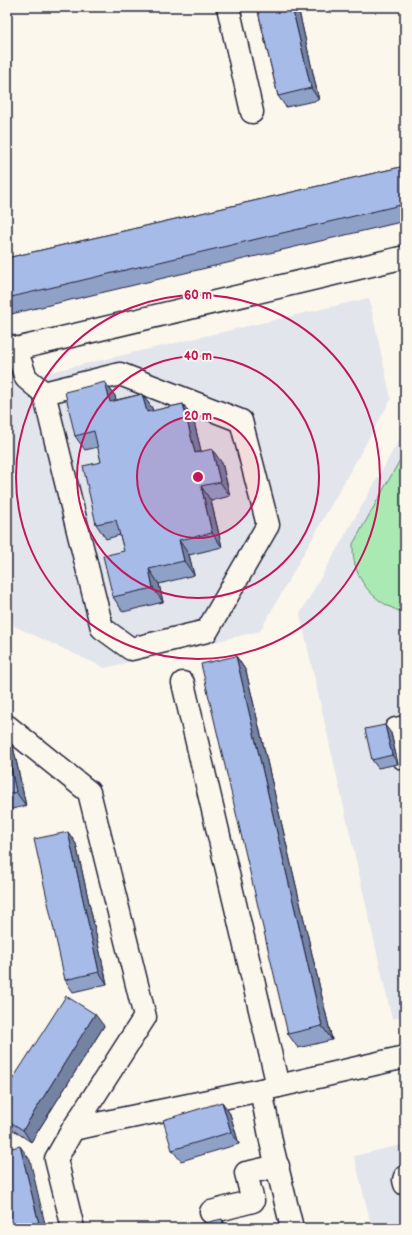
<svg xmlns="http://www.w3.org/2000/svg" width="412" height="1235" viewBox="0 0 412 1235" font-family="'Balsamiq Sans',sans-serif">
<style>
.built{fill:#e2e5eb}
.green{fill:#aaeab2;stroke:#668676}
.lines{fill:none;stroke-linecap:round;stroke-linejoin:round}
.minor-casing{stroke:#22223b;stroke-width:25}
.minor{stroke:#fbf7ec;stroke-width:22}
.wall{fill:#90a1c8;stroke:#22223b}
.shaded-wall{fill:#7583a3;stroke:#22223b}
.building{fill:#a7bbe9;stroke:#22223b}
.ring{fill:none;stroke:#c2185b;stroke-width:2}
.centre{fill:#c2185b;stroke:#fbf7ec;stroke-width:2}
.ring-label{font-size:12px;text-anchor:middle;font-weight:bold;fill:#c2185b;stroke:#fbf7ec;stroke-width:4;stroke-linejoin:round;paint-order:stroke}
</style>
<rect width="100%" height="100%" fill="#fbf7ec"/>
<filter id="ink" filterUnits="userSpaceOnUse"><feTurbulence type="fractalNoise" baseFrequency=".025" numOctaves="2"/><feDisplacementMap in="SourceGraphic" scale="8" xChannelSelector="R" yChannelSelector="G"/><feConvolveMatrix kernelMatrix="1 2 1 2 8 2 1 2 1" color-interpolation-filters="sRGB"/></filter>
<g filter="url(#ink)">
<!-- built -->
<g class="built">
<path d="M369,298L391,399L260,631L105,668L14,626L7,594V382Z"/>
<path d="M405,430V1016L392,1019L300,614Z"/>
<path d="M405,1144V1228H372L354,1156Z"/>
</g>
<!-- green -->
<path class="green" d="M405,451V613C379,605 359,587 354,560C353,555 353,549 353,544Z"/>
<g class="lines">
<defs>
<g id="minor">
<path d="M228,7L252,112"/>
<path d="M7,345L16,349L405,257"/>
<path d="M16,349L26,378L44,393L102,628L131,649L207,631L268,525L241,421L120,374L44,393"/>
<path d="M183,683L278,1086"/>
<path d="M7,726L89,792L145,1017L73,1129L56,1159L73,1228"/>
<path d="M403,758L396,729L405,727"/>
<path d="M261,1090L272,1146L292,1228"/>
<path d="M73,1129L261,1090L405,1057"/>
<path d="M405,1177L404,1180L405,1184"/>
<path d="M211,1212L253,1201L246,1173L278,1166"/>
</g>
</defs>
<!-- minor casing -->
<use href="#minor" class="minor-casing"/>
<!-- minor -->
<use href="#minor" class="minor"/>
</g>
<!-- wall -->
<g class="wall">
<path d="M257,7H298L319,100L286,107L278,96Z"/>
<path d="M405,166V221L7,315V258Z"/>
<path d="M105,382L115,396L116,400L142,394L152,408L153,411L183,404L193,418L201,451L222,463L230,496L211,501L222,547L189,555L194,575L159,584L163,602L123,612L113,597L124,551L120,535L106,539L96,524L101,462L98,447L85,450L75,436Z"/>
<path d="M236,656L246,671L332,1040L298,1048L288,1034Z"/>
<path d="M391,733L398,764L378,768L372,760Z"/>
<path d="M7,738L13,746L26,806L7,810Z"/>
<path d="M68,832L76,844L107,984L73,992L65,980Z"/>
<path d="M104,1026L31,1142L7,1126V1088Z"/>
<path d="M222,1102L230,1114L239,1144L181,1161L172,1150Z"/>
</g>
<!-- shaded-wall -->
<g class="shaded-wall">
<path d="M292,7H298L319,100L311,88Z"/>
<path d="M105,382L115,396L120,416L110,402Z"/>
<path d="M142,394L152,408L157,427L147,412Z"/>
<path d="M183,404L193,418L205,467L195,453Z"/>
<path d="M212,449L222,463L230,496L220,482Z"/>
<path d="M201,486L211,501L222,547L212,533Z"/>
<path d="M179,540L189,555L194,575L184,561Z"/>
<path d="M149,569L159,584L163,602L153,588Z"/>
<path d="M236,656L246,671L332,1040L322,1026Z"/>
<path d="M385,725L391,733L398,764L392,755Z"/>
<path d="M7,738L13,746L26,806L16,792L7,750Z"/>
<path d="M68,832L76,844L107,984L99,972Z"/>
<path d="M95,1014L104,1026L31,1142L23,1130Z"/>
<path d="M222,1102L230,1114L239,1144L231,1132Z"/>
<path d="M20,1146L30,1160L46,1228H40Z"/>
<path d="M222,1219L228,1228H224Z"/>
</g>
<!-- building -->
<g class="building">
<path d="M257,7H292L311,88L278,96Z"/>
<path d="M405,166V204L7,298V258Z"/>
<path d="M105,382L110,402L142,394L147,412L183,404L195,453L212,449L220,482L201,486L212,533L179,540L184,561L149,569L153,588L113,597L103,556L124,551L116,520L96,524L83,466L101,462L94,431L75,436L65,392Z"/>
<path d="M236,656L322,1026L288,1034L201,664Z"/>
<path d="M385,725L392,755L372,760L365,729Z"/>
<path d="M7,750L16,792L7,794Z"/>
<path d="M68,832L99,972L65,980L34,839Z"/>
<path d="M66,996L95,1014L23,1130L7,1120V1088Z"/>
<path d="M222,1102L231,1132L172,1150L163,1120Z"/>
<path d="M20,1146L40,1228H7V1149Z"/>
<path d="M222,1219L224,1228H191V1226Z"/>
</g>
</g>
<!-- distance rings -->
<circle cx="198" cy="477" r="61" fill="#c2185b" fill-opacity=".12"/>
<g class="ring">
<circle cx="198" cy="477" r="61"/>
<circle cx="198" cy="477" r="121"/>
<circle cx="198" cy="477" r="182"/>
</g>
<circle cx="198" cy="477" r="6" class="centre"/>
<g class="ring-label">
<text x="198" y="299">60 m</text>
<text x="198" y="360">40 m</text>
<text x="198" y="420">20 m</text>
</g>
<!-- margin -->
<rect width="412" height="1235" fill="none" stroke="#fbf7ec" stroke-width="24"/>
<rect x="12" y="12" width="388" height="1211" fill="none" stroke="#22223b" stroke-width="1.5" filter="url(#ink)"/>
</svg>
